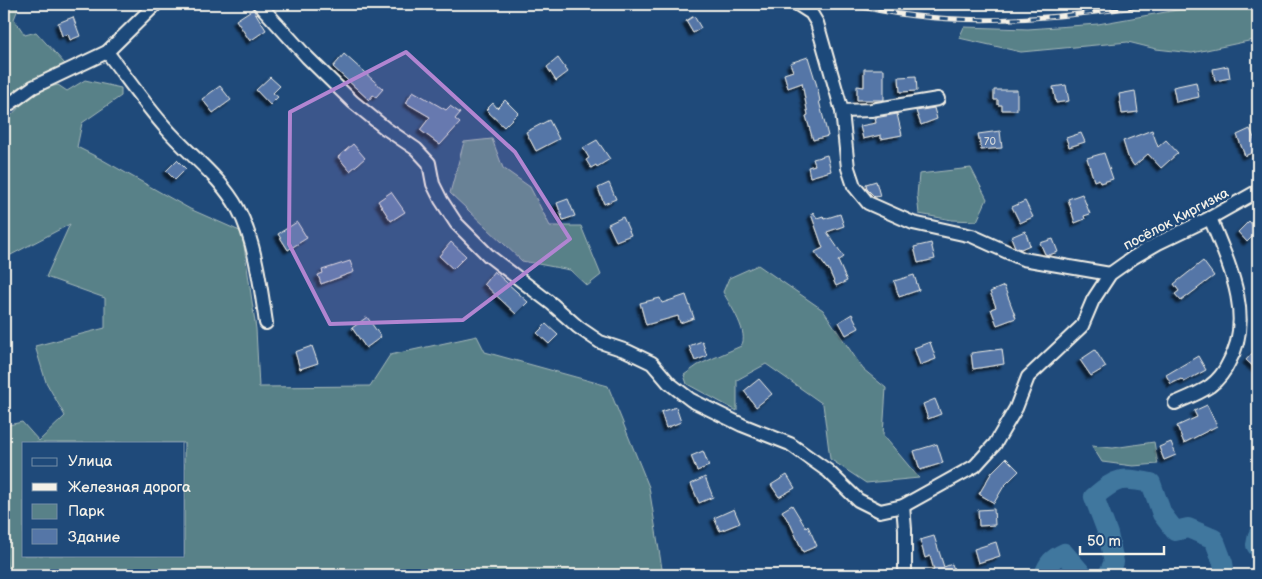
<svg xmlns="http://www.w3.org/2000/svg" width="1262" height="579" viewBox="0 0 1262 579" font-family="'Balsamiq Sans',sans-serif">
<style>
.green{fill:#588188;stroke:#a6b9b8;fill-rule:evenodd}
.lines{fill:none;stroke-linecap:round;stroke-linejoin:round}
.river{stroke:#41779e;stroke-width:20}
.building{fill:#5576a7;stroke:#f4f1e8;filter:url(#shadow)}
.minor-casing{stroke:#f4f1e8;stroke-width:16}
.minor{stroke:#1f4a7a;stroke-width:12}
.rail-casing{stroke:#f4f1e8;stroke-width:5}
.rail{stroke:#1f4a7a;stroke-width:3;stroke-dasharray:9;stroke-linecap:butt}
.marked{fill:#b185d1;fill-opacity:0.2;stroke:#b185d1;stroke-width:4;stroke-linejoin:round}
.labels{text-anchor:middle;dominant-baseline:central;stroke-width:5;stroke-linejoin:round;paint-order:stroke}
.number-label{font-size:11px;fill:#ccd2d8}
.street-label{font-size:14px;fill:#f4f1e8;stroke:#1f4a7a}
</style>
<defs>
<filter id="shadow"><feDropShadow dx="-3.5" dy="3.5" stdDeviation="1" flood-color="#0009"/></filter>
</defs>
<rect width="100%" height="100%" fill="#1f4a7a"/>
<filter id="ink" filterUnits="userSpaceOnUse"><feTurbulence type="fractalNoise" baseFrequency=".02" numOctaves="2"/><feDisplacementMap in="SourceGraphic" scale="10" xChannelSelector="R" yChannelSelector="G"/><feConvolveMatrix kernelMatrix="1 2 1 2 8 2 1 2 1" color-interpolation-filters="sRGB"/></filter>
<g filter="url(#ink)">
<!-- green -->
<g class="green">
<path d="M4,4H13L18,9L14,19L25,35L36,32L65,64L4,100Z"/>
<path d="M1211,4H1258V39L1192,53L1156,49L1128,42L1021,52L959,38L964,27L1028,29L1098,24Z"/>
<path d="M85,80L121,88V96L82,123L77,147L101,159L190,209L242,232L256,329L259,387L370,386L390,355L477,336L485,352L608,386L649,487L663,575H8L4,536V426L22,422L39,441L65,416L46,382L35,346L105,328V298L46,277L70,224L7,257H4V203L7,201L9,118L34,91L58,85L67,91ZM24,443H184V555H24Z"/>
<path d="M492,139L503,168L530,187L550,226H581L601,275L587,286L570,270L522,261L450,193L464,142Z"/>
<path d="M971,168L987,199L977,221L952,220L919,214L917,195L919,174Z"/>
<path d="M758,265L823,310L863,369L886,388L883,435L919,478L866,483L830,459L823,404L766,364L737,380V411L687,384L684,375L698,365L741,346C750,334 730,305 723,292L729,278Z"/>
<path d="M1154,442L1158,464L1133,466L1102,462L1092,446L1113,448Z"/>
</g>
<g class="lines">
<!-- river -->
<g class="river">
<path d="M1258,535L1256,545L1258,548"/>
<path d="M1044,575C1048,563 1053,558 1064,553L1083,575"/>
<path d="M1108,575L1114,562L1108,534L1094,497C1117,477 1122,477 1151,483L1162,514L1175,531L1188,528L1214,539L1223,563L1225,575"/>
</g>
</g>
<!-- building -->
<g class="building">
<path d="M253,9L266,30L250,41L236,20Z"/>
<path d="M694,16L701,28L693,33L686,21Z"/>
<path d="M73,17L80,36L70,40L68,34L62,36L58,23Z"/>
<path d="M344,54L383,89L376,97L373,95L369,100L333,67Z"/>
<path d="M808,57L817,86L820,101H819L828,136L813,140L806,116L808,115L802,83L788,88L784,74L793,71L790,63Z"/>
<path d="M558,58L568,72L556,81L547,67Z"/>
<path d="M1228,66L1230,78L1215,81L1213,69Z"/>
<path d="M864,69H884V100H857V86L864,87Z"/>
<path d="M916,76L917,91L900,92L899,77Z"/>
<path d="M270,77L280,86L273,93L278,97L270,105L256,90Z"/>
<path d="M1196,82L1199,97L1176,102L1173,87Z"/>
<path d="M1066,85L1069,101L1056,103L1053,87Z"/>
<path d="M220,86L231,100L213,113L202,99Z"/>
<path d="M994,90H1017V110H1002V105H998V100H994Z"/>
<path d="M413,91L446,110L450,106L460,113L455,119L460,123L440,145L420,130L430,117L406,103Z"/>
<path d="M1135,91L1138,112L1122,114L1119,94Z"/>
<path d="M505,100L518,113L504,127L486,110L493,103L497,108Z"/>
<path d="M934,108L937,119L921,125L916,111Z"/>
<path d="M897,114L902,135L881,139V135L863,139L860,126L876,123L875,118Z"/>
<path d="M549,120L559,139L536,151L526,132Z"/>
<path d="M1250,129L1255,140L1258,139V150L1245,156L1237,135Z"/>
<path d="M1152,130L1158,147L1166,140L1178,153L1161,168L1148,154L1134,166L1128,157L1123,141Z"/>
<path d="M1000,131L1002,148L981,150L978,134Z"/>
<path d="M1081,133L1085,142L1069,147L1066,138Z"/>
<path d="M597,140L610,159L597,167L596,165L591,168L586,160L589,158L583,148Z"/>
<path d="M353,144L365,158L350,171L338,157Z"/>
<path d="M1104,153L1113,179L1100,183L1099,179L1094,181L1087,158Z"/>
<path d="M827,155L831,171L810,177L808,167L815,165L813,159Z"/>
<path d="M177,160L186,169L175,180L166,171Z"/>
<path d="M876,181L880,196L875,197L867,189L866,184Z"/>
<path d="M609,183L616,199L604,204L598,188Z"/>
<path d="M391,192L405,212L391,221L378,201Z"/>
<path d="M1082,194L1090,214L1084,216L1085,219L1075,223L1068,199Z"/>
<path d="M568,199L575,216L563,220L557,203Z"/>
<path d="M1025,201L1033,217L1020,223L1012,207Z"/>
<path d="M813,212L817,218L823,216L824,219L840,214L844,226L827,232L844,257L838,261L847,281L836,286L828,268L827,269L815,252L823,248L811,214Z"/>
<path d="M623,217L631,235L616,241L608,224Z"/>
<path d="M1249,221L1258,231L1247,242L1238,232Z"/>
<path d="M297,222L307,238L288,250L278,234Z"/>
<path d="M1025,231L1030,245L1021,249L1015,247L1011,237Z"/>
<path d="M1053,239L1058,252L1049,255L1045,254L1040,243Z"/>
<path d="M451,242L466,256L453,269L439,256Z"/>
<path d="M931,243L935,259L918,263L914,247Z"/>
<path d="M350,261L354,272L321,284L318,275L323,273L322,270Z"/>
<path d="M1203,261L1214,276L1181,301L1175,294L1179,291L1174,284Z"/>
<path d="M494,271L528,302L516,314L484,284Z"/>
<path d="M914,275L919,290L899,297L894,281Z"/>
<path d="M1004,286L1016,318L997,325L991,309L996,307L990,292Z"/>
<path d="M686,295L694,318L680,323L678,316L646,325L640,303L660,298L662,303Z"/>
<path d="M852,314L859,328L846,335L839,322Z"/>
<path d="M367,317L381,337L366,348L352,328Z"/>
<path d="M546,324L558,335L549,344L537,333Z"/>
<path d="M702,341L707,356L695,361L689,346Z"/>
<path d="M930,342L936,359L920,365L914,348Z"/>
<path d="M312,346L318,363L300,369L295,352Z"/>
<path d="M1258,347V371L1246,360Z"/>
<path d="M1002,349L1004,364L973,369L971,353Z"/>
<path d="M1095,350L1106,367L1091,376L1080,360Z"/>
<path d="M1198,356L1206,370L1184,382L1181,379L1171,384L1166,375Z"/>
<path d="M759,379L772,394L756,407L744,391Z"/>
<path d="M935,399L941,414L928,419L923,404Z"/>
<path d="M1207,405L1217,426L1184,443L1177,426L1197,417L1194,411Z"/>
<path d="M676,407L681,422L666,428L661,412Z"/>
<path d="M1171,442L1176,455L1164,460L1159,447Z"/>
<path d="M937,444L943,463L920,470L914,451Z"/>
<path d="M703,451L709,466L697,471L691,456Z"/>
<path d="M1006,458L1019,471L1004,486L994,503L979,494L992,472Z"/>
<path d="M787,475L795,488L779,497L771,485Z"/>
<path d="M705,477L713,497L699,503L691,484Z"/>
<path d="M792,505L806,528L808,526L817,546L803,552L789,521H788L782,511Z"/>
<path d="M734,509L740,523L720,531L714,518Z"/>
<path d="M994,509L995,525L979,526L978,510Z"/>
<path d="M934,536L944,567L952,564L956,575H924L934,570L930,556L925,558L920,540Z"/>
<path d="M996,542L1000,556L978,563L974,549Z"/>
</g>
<g class="lines">
<defs>
<g id="minor">
<path d="M259,4L307,57L353,102L385,128L416,149L429,163L433,184L441,200L456,223L489,256L552,304L578,327L600,342L627,351L652,363L669,383L691,400L742,425L790,444L828,471L858,500L880,511L903,506L975,466L995,444L1016,408L1028,377L1082,326L1093,300L1110,274L1134,257L1158,243L1210,218L1258,191"/>
<path d="M797,4L811,13L817,23L842,111L848,168L854,186L868,203L913,223L972,236L1023,259L1110,274"/>
<path d="M107,52C126,77 144,103 165,127C189,155 220,176 238,209C255,240 261,289 266,323"/>
<path d="M4,108L33,87L107,52L156,4"/>
<path d="M842,111L871,110L938,99"/>
<path d="M1175,403C1187,398 1200,393 1210,386C1218,380 1225,371 1229,362C1255,317 1228,262 1210,218"/>
<path d="M903,506L905,529V575"/>
</g>
</defs>
<!-- minor casing -->
<use href="#minor" class="minor-casing"/>
<!-- minor -->
<use href="#minor" class="minor"/>
<defs>
<path id="rail" d="M851,4C947,30 1057,19 1154,4"/>
</defs>
<!-- rail casing -->
<use href="#rail" class="rail-casing"/>
<!-- rail -->
<use href="#rail" class="rail"/>
</g>
</g>
<!-- marked area -->
<path class="marked" d="M406,52L515,152L570,239L463,320L330,324L289,244L290,112Z"/>
<g class="labels">
<!-- number labels -->
<g class="number-label">
<text x="990" y="141">70</text>
</g>
<!-- street labels -->
<g class="street-label">
<text transform="translate(1176 219) rotate(-28)">посёлок Киргизка</text>
</g>
</g>
<!-- margin -->
<rect width="1262" height="579" fill="none" stroke="#1f4a7a" stroke-width="20"/>
<rect x="10" y="10" width="1242" height="559" fill="none" stroke="#f4f1e8" stroke-width="2" filter="url(#ink)"/>
<!-- legend -->
<rect x="22" y="442" width="162" height="115" fill="#1f4a7a" stroke="#748da6"/>
<rect x="32" y="458" width="25" height="8" fill="#1f4a7a" stroke="#748da6"/>
<text x="68" y="466" font-size="15" fill="#f4f1e8">Улица</text>
<rect x="32" y="483" width="25" height="8" fill="#f4f1e8" stroke="#748da6"/>
<text x="68" y="492" font-size="15" fill="#f4f1e8">Железная дорога</text>
<rect x="32" y="504" width="25" height="15" fill="#588188" stroke="#748da6"/>
<text x="68" y="516" font-size="15" fill="#f4f1e8">Парк</text>
<rect x="32" y="529" width="25" height="15" fill="#5576a7" stroke="#748da6"/>
<text x="68" y="542" font-size="15" fill="#f4f1e8">Здание</text>
<!-- scale -->
<path d="M1080 546v8h84v-8" fill="none" stroke="#f4f1e8" stroke-width="2.5"/>
<text x="1087" y="546" font-size="15" fill="#f4f1e8" stroke="#1f4a7a" stroke-width="4" paint-order="stroke">50 m</text>
</svg>
